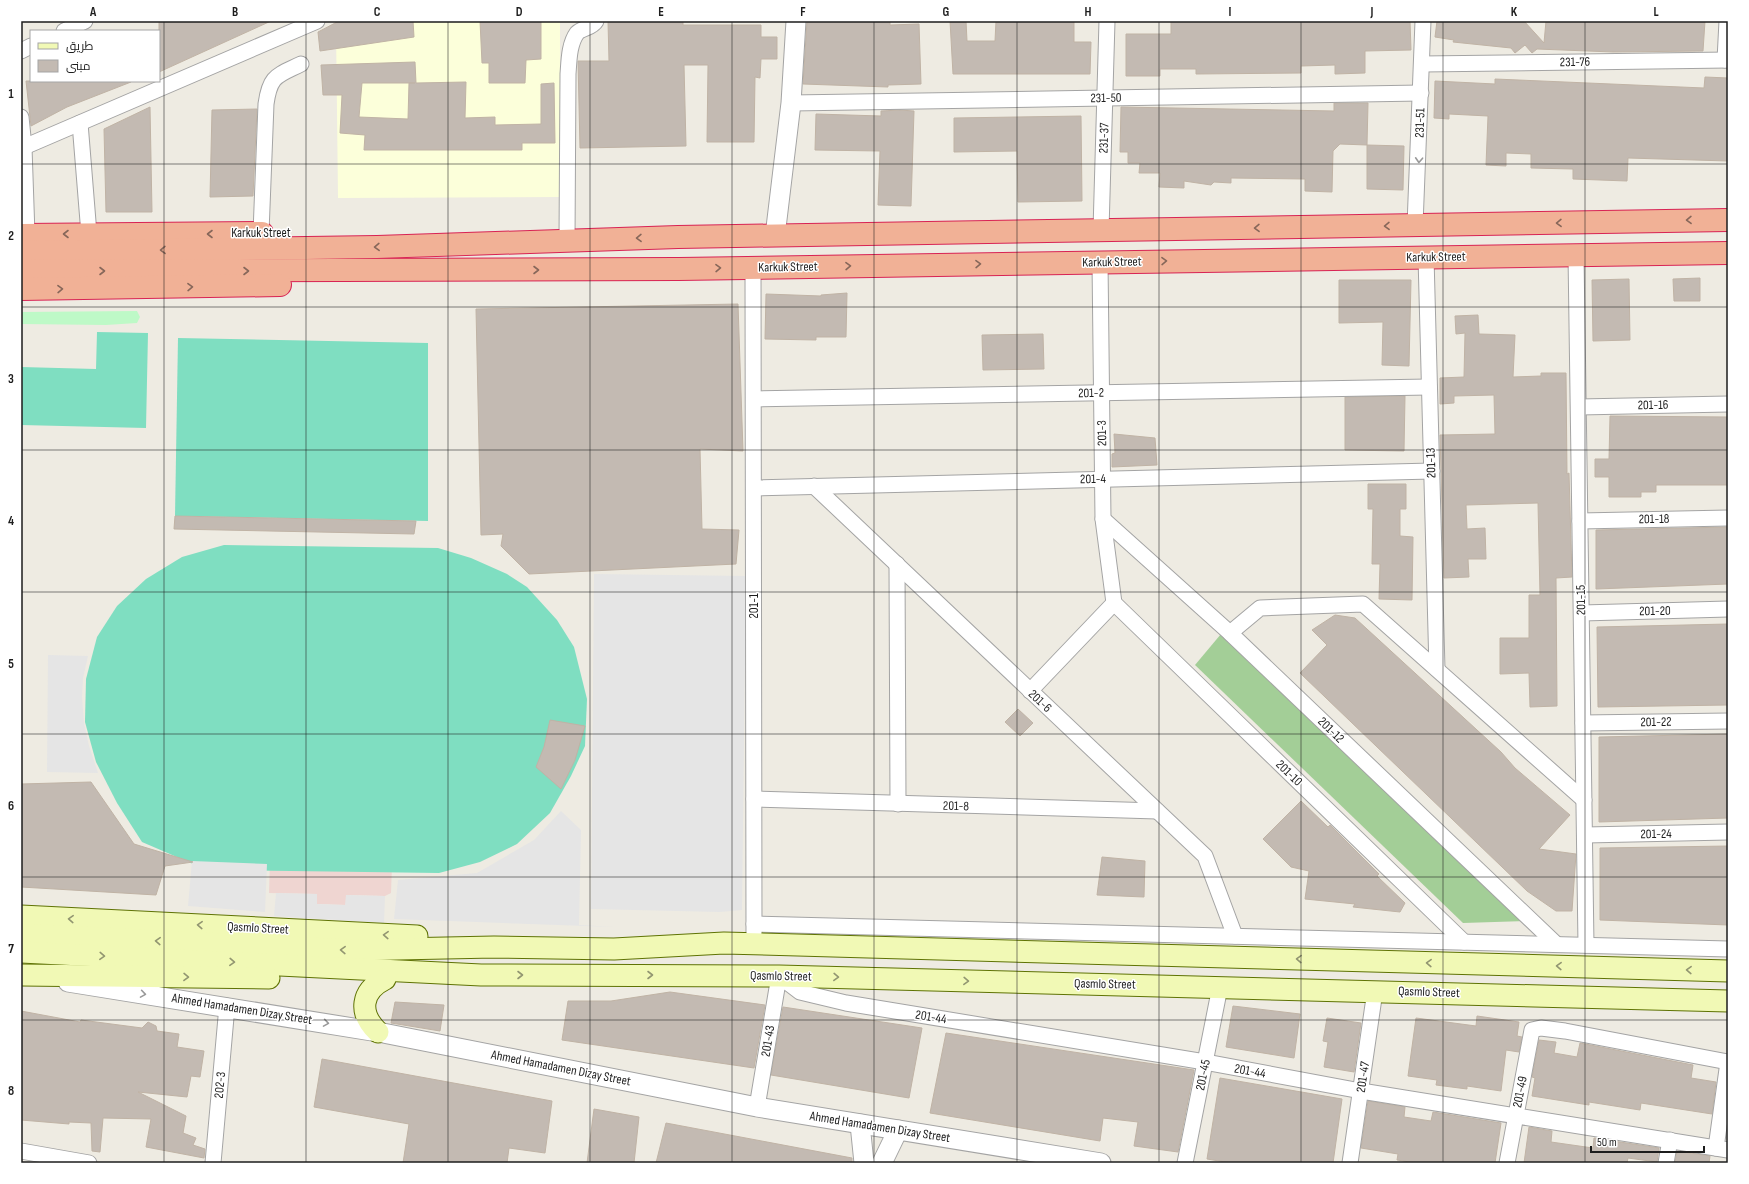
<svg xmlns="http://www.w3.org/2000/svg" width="1749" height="1184" viewBox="0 0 1749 1184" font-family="'Sofia Sans Condensed',Cairo,sans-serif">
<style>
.commercial{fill:#efd5d1}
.education{fill:#fcffda}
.forest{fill:#a3ce97}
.park{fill:#bef9c7}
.pitch{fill:#7fdec1}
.parking{fill:#e5e5e5}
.building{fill:#c3bab2;stroke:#c0b3a5;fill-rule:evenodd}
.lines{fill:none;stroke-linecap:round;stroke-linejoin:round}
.minor-casing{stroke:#a4a4a4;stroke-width:17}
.tertiary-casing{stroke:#a4a4a4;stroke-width:21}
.secondary-casing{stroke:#5f7304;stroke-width:23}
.trunk-casing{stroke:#d82354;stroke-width:24}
.minor{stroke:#fff;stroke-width:15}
.tertiary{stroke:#fff;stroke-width:19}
.secondary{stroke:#f1f9b5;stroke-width:21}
.trunk{stroke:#f1b196;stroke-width:22}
.oneway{stroke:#999}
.oneway2{stroke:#87675a}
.oneway3{stroke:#929671}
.grid{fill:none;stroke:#1d1d1d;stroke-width:1;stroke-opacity:0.55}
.labels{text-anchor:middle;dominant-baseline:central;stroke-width:3;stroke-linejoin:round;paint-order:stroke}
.street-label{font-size:13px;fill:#1d1d1d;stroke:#fff}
.neatline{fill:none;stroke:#1d1d1d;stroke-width:1.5}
.grid-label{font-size:13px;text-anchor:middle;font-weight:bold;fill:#1d1d1d}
</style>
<rect width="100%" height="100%" fill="#eeebe2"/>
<!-- commercial -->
<path class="commercial" d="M270,860L392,865L391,893L385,896L346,895V905L317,904V894L269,893Z"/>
<!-- education -->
<path class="education" d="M384,21H560V197L338,198L336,26Z"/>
<!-- forest -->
<path class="forest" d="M1221,634L1527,921L1463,923L1195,665Z"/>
<!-- park -->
<path class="park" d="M137,311L140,317L137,323L106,325L21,324V312Z"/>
<!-- pitch -->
<g class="pitch">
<path d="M97,332L148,333L146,428L21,425V367L96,369Z"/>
<path d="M178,338L428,343V521L175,516Z"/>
<path d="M224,545L438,548L471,558L507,574L527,587L557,620L574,647L587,699L585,746L571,776L550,813L517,844L480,862L439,873L207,870L142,842L117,803L96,762L85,722L86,679L97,637L117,606L146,579L182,557Z"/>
</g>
<!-- parking -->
<g class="parking">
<path d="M594,574L746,576L742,910L720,912L591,909Z"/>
<path d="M48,655L88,656L83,678L82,697L84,723L89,746L98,773L47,772Z"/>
<path d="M561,811L581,830L579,925L615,927L394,919L398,880L477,873L534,840Z"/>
<path d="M192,861L267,864L265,912L188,906Z"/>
<path d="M276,893L317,894V904L345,905L346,895L385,896L384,923L274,916Z"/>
</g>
<!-- building -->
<g class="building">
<path d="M159,21H271L159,72Z"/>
<path d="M339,21H413L414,37L320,51L318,32Z"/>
<path d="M480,21H541V59L526,60L525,83H489V63H482Z"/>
<path d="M608,21H683V25H761V37H777V59H761L760,78L755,77L754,142H707L708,65H684L686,146L580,148L578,61H609Z"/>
<path d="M807,21H890V25L919,24L921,84L888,85V87L803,84Z"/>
<path d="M950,21H966L967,41H995L996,21H1074V42H1091L1090,74H953Z"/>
<path d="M1171,21H1410L1411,50L1365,51V73L1335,74V65L1301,66V73L1196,74V69H1160V76H1126V34H1171Z"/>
<path d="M1437,21H1524L1544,43L1546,21H1705L1703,51L1613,52L1537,49L1532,53L1525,45L1515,53L1511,48L1453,42L1454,40L1435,37Z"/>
<path d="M415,62L416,83L466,82L465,118L495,117V125L541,124V84L554,83L555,143H522V150H364L365,135L340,133L342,95H323L321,65ZM362,83H415H409L408,119L359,117Z"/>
<path d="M1705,77L1728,78V161L1628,158L1627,181L1573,179V169L1531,168V154L1506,153V166L1486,165L1488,116L1449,114V119L1434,118L1435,81L1495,84V79L1704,88Z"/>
<path d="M26,81H131V82L67,107L31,126Z"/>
<path d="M1334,103H1368L1367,145L1340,144L1333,151L1332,192L1305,191V179L1231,178V183L1214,182L1211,185L1184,181V188L1159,187L1160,173H1139L1140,163H1128V152H1120L1121,107L1334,111Z"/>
<path d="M150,107L152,212H106L104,129Z"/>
<path d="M257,109L253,196L210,197L212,110Z"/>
<path d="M900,110L914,111L911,206L878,205L880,151L815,150L816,114L881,116V111Z"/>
<path d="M1081,116L1082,201L1018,202L1017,151L954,152V118Z"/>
<path d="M1367,145L1404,146L1403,190L1367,189Z"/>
<path d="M1700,278V301H1674L1673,279Z"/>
<path d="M1629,279L1630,340L1593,341L1592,280Z"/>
<path d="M1339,280H1411L1409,366L1382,365L1383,322L1339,323Z"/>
<path d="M847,293L846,337H816V340L765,339L766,294L821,296V295Z"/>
<path d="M738,304L743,451L700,449L702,529L739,530L736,564L529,574L501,546L503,534L481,535L476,309Z"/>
<path d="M1478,315L1479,334L1515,335L1513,377L1541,376V373H1566L1567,474L1569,473L1572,577L1556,578L1557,706L1530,707L1529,673L1500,674V638H1529V595H1540L1538,503L1466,505L1467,529L1485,528L1486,559H1468L1469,577L1444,578L1440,435L1495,434L1494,395L1454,396V403L1440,404V378L1464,377L1465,333L1456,334L1455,316Z"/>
<path d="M1043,334L1044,369L983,370L982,335Z"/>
<path d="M1405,396L1404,451L1345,450V397Z"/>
<path d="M1610,416L1728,417V485H1656V492H1641V497H1609V477H1595V459H1609Z"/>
<path d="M1114,434L1155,438L1157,465L1112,467V454L1115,453Z"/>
<path d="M1368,484H1406V509H1400V536L1413,537L1412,600L1379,599L1380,564H1372L1373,509H1368Z"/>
<path d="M175,516L416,521L414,534L174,529Z"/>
<path d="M1728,527V584L1596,589V530Z"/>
<path d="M1335,615L1355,618L1501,752L1515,768L1570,815L1539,849L1576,854L1572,911H1556L1527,891L1300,673L1327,645L1312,630Z"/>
<path d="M1728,624V705L1598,707L1597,627Z"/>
<path d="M1018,709L1033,723L1020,736L1005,722Z"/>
<path d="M550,720L585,726L575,760L561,789L536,767L544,747Z"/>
<path d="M1728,734V818L1599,822V737Z"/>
<path d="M91,782L134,844L193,862L165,866L156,895L21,887V784Z"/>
<path d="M1301,801L1328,827L1330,825L1379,874L1377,876L1405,903L1400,912L1353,907L1355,904L1305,899L1309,871L1291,867L1263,839Z"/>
<path d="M1728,846V925L1600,920V848Z"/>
<path d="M1102,857L1145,861L1144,897L1097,895Z"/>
<path d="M670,992L765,1005L754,1068L562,1040L568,1001H611Z"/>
<path d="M395,1002L444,1005L440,1031L391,1023Z"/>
<path d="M1233,1006L1300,1014L1294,1058L1226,1047Z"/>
<path d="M783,1007L922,1028L909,1098L771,1075Z"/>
<path d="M21,1011L80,1022L81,1020L142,1028L148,1022L156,1026L157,1031L179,1034L177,1047L204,1051L200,1077L191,1076L187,1097L138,1092L186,1116L183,1133L196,1138L193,1145L205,1149L204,1158L146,1147L151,1119L103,1118L100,1152L92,1151L91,1123L69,1122V1124L21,1120Z"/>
<path d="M1477,1016L1519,1022L1517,1036L1522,1037L1519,1052L1506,1050L1501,1091L1467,1086V1089L1436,1085L1437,1080L1408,1076L1416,1018L1476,1026Z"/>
<path d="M1327,1018L1361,1023L1354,1072L1324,1067L1328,1042L1323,1041Z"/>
<path d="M946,1033L1194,1070L1178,1152L1134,1146L1138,1122L1103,1118L1100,1141L930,1113Z"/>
<path d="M1539,1040L1556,1042L1554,1053L1577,1057L1580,1043L1693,1065L1691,1078L1716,1082L1712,1114L1641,1103L1640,1110L1589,1102V1105L1532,1096L1535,1078L1532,1077Z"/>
<path d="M322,1059L552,1101L545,1153L509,1148L507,1163H403L409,1124L314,1107Z"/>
<path d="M1220,1078L1342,1099L1333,1163H1231L1207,1159Z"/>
<path d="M1368,1101L1405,1107L1404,1117L1431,1121L1433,1112L1501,1123L1495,1163H1416L1397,1160L1398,1154L1361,1148Z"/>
<path d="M594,1109L639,1117L634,1163H587Z"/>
<path d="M666,1123L852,1158V1163H656Z"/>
<path d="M1529,1127L1552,1131L1551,1142L1593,1148L1594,1138L1659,1148L1657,1162L1628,1158L1627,1163H1524Z"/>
<path d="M1677,1151L1710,1156L1709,1163H1675Z"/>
</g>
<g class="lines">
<defs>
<g id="minor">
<path d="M64,31L85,21"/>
<path d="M21,51L31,46"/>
<path d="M1725,60L1727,21"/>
<path d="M1422,64L1728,60"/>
<path d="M791,103L1421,93"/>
<path d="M21,117L24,147L27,235"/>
<path d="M80,123L89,234"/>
<path d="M24,147L317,21"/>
<path d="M1415,225L1423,21"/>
<path d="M1101,230L1107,21"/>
<path d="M261,233L266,104C270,75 277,76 301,64"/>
<path d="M567,240L568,74C569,61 569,44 577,33C582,28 592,28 596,21"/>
<path d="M1576,255L1586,945"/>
<path d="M1426,257L1437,669"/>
<path d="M1100,262L1103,519L1114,603"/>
<path d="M753,268L754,933"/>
<path d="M754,399L1429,387"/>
<path d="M1579,407L1728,404"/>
<path d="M814,486L1205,856L1235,936"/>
<path d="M754,488L1432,471"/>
<path d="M1103,519L1230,633L1556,944"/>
<path d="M1580,521L1728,518"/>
<path d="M897,564L898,804"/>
<path d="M1114,603L1464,942"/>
<path d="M1582,613L1728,609"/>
<path d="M1230,633L1260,608L1363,604L1584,800"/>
<path d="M1030,691L1114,603"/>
<path d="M1583,723L1728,721"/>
<path d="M754,799L1157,811"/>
<path d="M1585,835L1728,832"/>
<path d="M754,924L1728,949"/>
<path d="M757,1107L779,976L800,992L846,1003L1205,1062L1361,1091L1728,1150"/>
<path d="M1716,1148L1728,1062"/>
<path d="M21,1151L89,1163"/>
<path d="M213,1163L227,1006"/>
<path d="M1185,1163L1220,987"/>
<path d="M1350,1163L1375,991"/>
<path d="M1507,1163L1532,1030L1541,1028L1565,1031L1728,1062"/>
<path d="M1666,1163L1670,1140"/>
</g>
<g id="tertiary">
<path d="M775,236L791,103L796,21"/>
<path d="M68,982L378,1032L757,1107L1101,1163"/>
<path d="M860,1124L864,1163"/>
<path d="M882,1163L898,1130"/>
</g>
<g id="secondary">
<path d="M21,916L417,936"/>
<path d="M21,934L349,950L494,947L614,949L724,943L1728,971"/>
<path d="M21,952L481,975L779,976L1728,1001"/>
<path d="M21,975L269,978"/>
<path d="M378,1032C358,1013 361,991 385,979"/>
</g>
<g id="trunk">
<path d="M21,235L262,233"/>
<path d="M21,252L377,247L678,237L1728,220"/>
<path d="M21,271L679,269L1728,253"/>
<path d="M21,289L280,285"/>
</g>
</defs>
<!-- minor casing -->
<use href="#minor" class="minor-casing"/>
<!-- tertiary casing -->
<use href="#tertiary" class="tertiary-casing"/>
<!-- secondary casing -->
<use href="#secondary" class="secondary-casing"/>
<!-- trunk casing -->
<use href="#trunk" class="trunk-casing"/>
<!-- minor -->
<use href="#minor" class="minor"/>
<!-- tertiary -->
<use href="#tertiary" class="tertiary"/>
<!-- secondary -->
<use href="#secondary" class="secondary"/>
<!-- trunk -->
<use href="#trunk" class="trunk"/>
</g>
<!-- one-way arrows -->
<defs><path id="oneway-chevron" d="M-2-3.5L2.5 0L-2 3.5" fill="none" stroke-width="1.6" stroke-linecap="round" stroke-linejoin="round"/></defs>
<g class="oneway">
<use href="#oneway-chevron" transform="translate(1419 160) rotate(93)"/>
<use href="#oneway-chevron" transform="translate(143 994) rotate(9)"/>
<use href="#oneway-chevron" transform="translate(326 1023) rotate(9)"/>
</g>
<g class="oneway2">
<use href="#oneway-chevron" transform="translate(1689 220) rotate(179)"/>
<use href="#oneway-chevron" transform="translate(1559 223) rotate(179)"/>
<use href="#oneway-chevron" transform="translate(1387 226) rotate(179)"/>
<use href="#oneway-chevron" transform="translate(1257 228) rotate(179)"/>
<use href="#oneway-chevron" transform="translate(66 234) rotate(180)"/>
<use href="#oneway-chevron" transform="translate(210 234) rotate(180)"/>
<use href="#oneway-chevron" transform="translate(639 238) rotate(179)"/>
<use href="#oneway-chevron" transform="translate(377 247) rotate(178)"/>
<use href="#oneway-chevron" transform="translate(163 250) rotate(179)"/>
<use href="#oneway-chevron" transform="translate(1164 261) rotate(-1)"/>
<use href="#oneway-chevron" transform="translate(978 264) rotate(-1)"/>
<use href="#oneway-chevron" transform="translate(848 266) rotate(-1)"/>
<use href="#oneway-chevron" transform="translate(718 268) rotate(-1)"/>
<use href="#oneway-chevron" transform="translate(536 270)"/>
<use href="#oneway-chevron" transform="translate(102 271)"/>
<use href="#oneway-chevron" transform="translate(246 271)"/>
<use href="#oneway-chevron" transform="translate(190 287) rotate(-1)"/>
<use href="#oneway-chevron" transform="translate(60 289) rotate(-1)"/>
</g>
<g class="oneway3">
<use href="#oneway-chevron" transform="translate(71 919) rotate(-177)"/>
<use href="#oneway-chevron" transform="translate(200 925) rotate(-177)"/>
<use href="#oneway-chevron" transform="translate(386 935) rotate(-177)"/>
<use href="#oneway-chevron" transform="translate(158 941) rotate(-177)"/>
<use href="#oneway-chevron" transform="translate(343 950) rotate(-178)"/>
<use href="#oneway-chevron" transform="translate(102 956) rotate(3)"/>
<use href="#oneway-chevron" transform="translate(1299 959) rotate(-178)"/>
<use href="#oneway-chevron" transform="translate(232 962) rotate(3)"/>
<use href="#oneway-chevron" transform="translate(1429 963) rotate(-178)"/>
<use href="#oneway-chevron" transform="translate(1559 966) rotate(-178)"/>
<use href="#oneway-chevron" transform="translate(1689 970) rotate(-178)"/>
<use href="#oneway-chevron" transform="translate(520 975)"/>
<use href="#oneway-chevron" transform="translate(650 975)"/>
<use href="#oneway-chevron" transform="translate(186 977) rotate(1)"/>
<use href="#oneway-chevron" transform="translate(836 977) rotate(2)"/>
<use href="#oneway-chevron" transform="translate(966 981) rotate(2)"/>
</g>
<!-- grid -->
<path class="grid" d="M164,21V1163M306,21V1163M448,21V1163M590,21V1163M732,21V1163M874,21V1163M1017,21V1163M1159,21V1163M1301,21V1163M1443,21V1163M1585,21V1163M21,164H1728M21,307H1728M21,450H1728M21,592H1728M21,734H1728M21,877H1728M21,1020H1728"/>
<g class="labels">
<!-- street labels -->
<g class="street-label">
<text transform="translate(1575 62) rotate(-1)">231-76</text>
<text transform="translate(1106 98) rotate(-1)">231-50</text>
<text transform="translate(1420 123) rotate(-88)">231-51</text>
<text transform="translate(1104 138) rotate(-88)">231-37</text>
<text x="261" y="233">Karkuk Street</text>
<text transform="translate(1436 257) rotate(-1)">Karkuk Street</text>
<text transform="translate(1112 262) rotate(-1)">Karkuk Street</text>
<text transform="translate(788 267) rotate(-1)">Karkuk Street</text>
<text transform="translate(1091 393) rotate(-1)">201-2</text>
<text transform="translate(1653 405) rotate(-1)">201-16</text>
<text transform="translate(1102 433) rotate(-91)">201-3</text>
<text transform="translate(1431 463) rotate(-92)">201-13</text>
<text transform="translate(1093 479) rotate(-1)">201-4</text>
<text transform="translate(1654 519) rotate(-1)">201-18</text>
<text transform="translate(1581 600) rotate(-91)">201-15</text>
<text transform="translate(754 606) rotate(-90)">201-1</text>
<text transform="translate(1655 611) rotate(-1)">201-20</text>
<text transform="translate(1040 701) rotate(43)">201-6</text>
<text transform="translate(1656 722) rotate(-1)">201-22</text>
<text transform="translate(1331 730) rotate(44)">201-12</text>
<text transform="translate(1289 773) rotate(44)">201-10</text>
<text transform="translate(956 806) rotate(1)">201-8</text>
<text transform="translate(1656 834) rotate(-1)">201-24</text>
<text transform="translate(258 928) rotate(3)">Qasmlo Street</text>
<text transform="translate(781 976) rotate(1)">Qasmlo Street</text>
<text transform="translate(1105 984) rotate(1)">Qasmlo Street</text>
<text transform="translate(1429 992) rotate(2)">Qasmlo Street</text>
<text transform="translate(242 1009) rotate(9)">Ahmed Hamadamen Dizay Street</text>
<text transform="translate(931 1017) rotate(9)">201-44</text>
<text transform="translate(768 1041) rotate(-81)">201-43</text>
<text transform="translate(561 1068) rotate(11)">Ahmed Hamadamen Dizay Street</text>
<text transform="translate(1250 1071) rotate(10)">201-44</text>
<text transform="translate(1203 1075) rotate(-79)">201-45</text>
<text transform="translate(1363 1077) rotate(-82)">201-47</text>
<text transform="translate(220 1085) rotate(-85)">202-3</text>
<text transform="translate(1520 1092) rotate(-79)">201-49</text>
<text transform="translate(880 1127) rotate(9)">Ahmed Hamadamen Dizay Street</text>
</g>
</g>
<!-- border -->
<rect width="1749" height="1184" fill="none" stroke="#ffffff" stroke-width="44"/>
<!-- legend -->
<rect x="30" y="30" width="130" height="52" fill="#ffffff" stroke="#a5a5a5"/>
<rect x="38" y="43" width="20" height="6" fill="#f1f9b5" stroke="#a5a5a5"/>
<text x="66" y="50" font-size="12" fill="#1d1d1d">طريق</text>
<rect x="38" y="60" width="20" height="12" fill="#c3bab2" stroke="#a5a5a5"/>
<text x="66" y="70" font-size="12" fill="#1d1d1d">مبنى</text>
<!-- scale -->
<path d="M1591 1146v6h113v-6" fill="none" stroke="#1d1d1d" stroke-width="2"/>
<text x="1597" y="1146" font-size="12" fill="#1d1d1d" stroke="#ffffff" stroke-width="3" paint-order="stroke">50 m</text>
<rect x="22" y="22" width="1705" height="1140" class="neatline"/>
<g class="grid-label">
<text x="93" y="16">A</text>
<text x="235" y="16">B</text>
<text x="377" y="16">C</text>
<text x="519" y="16">D</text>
<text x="661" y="16">E</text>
<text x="803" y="16">F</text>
<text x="946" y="16">G</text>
<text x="1088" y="16">H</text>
<text x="1230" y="16">I</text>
<text x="1372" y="16">J</text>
<text x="1514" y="16">K</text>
<text x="1656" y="16">L</text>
<text x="11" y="98">1</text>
<text x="11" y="240">2</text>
<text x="11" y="383">3</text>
<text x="11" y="525">4</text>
<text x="11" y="668">5</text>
<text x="11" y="810">6</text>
<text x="11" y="953">7</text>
<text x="11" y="1095">8</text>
</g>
</svg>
